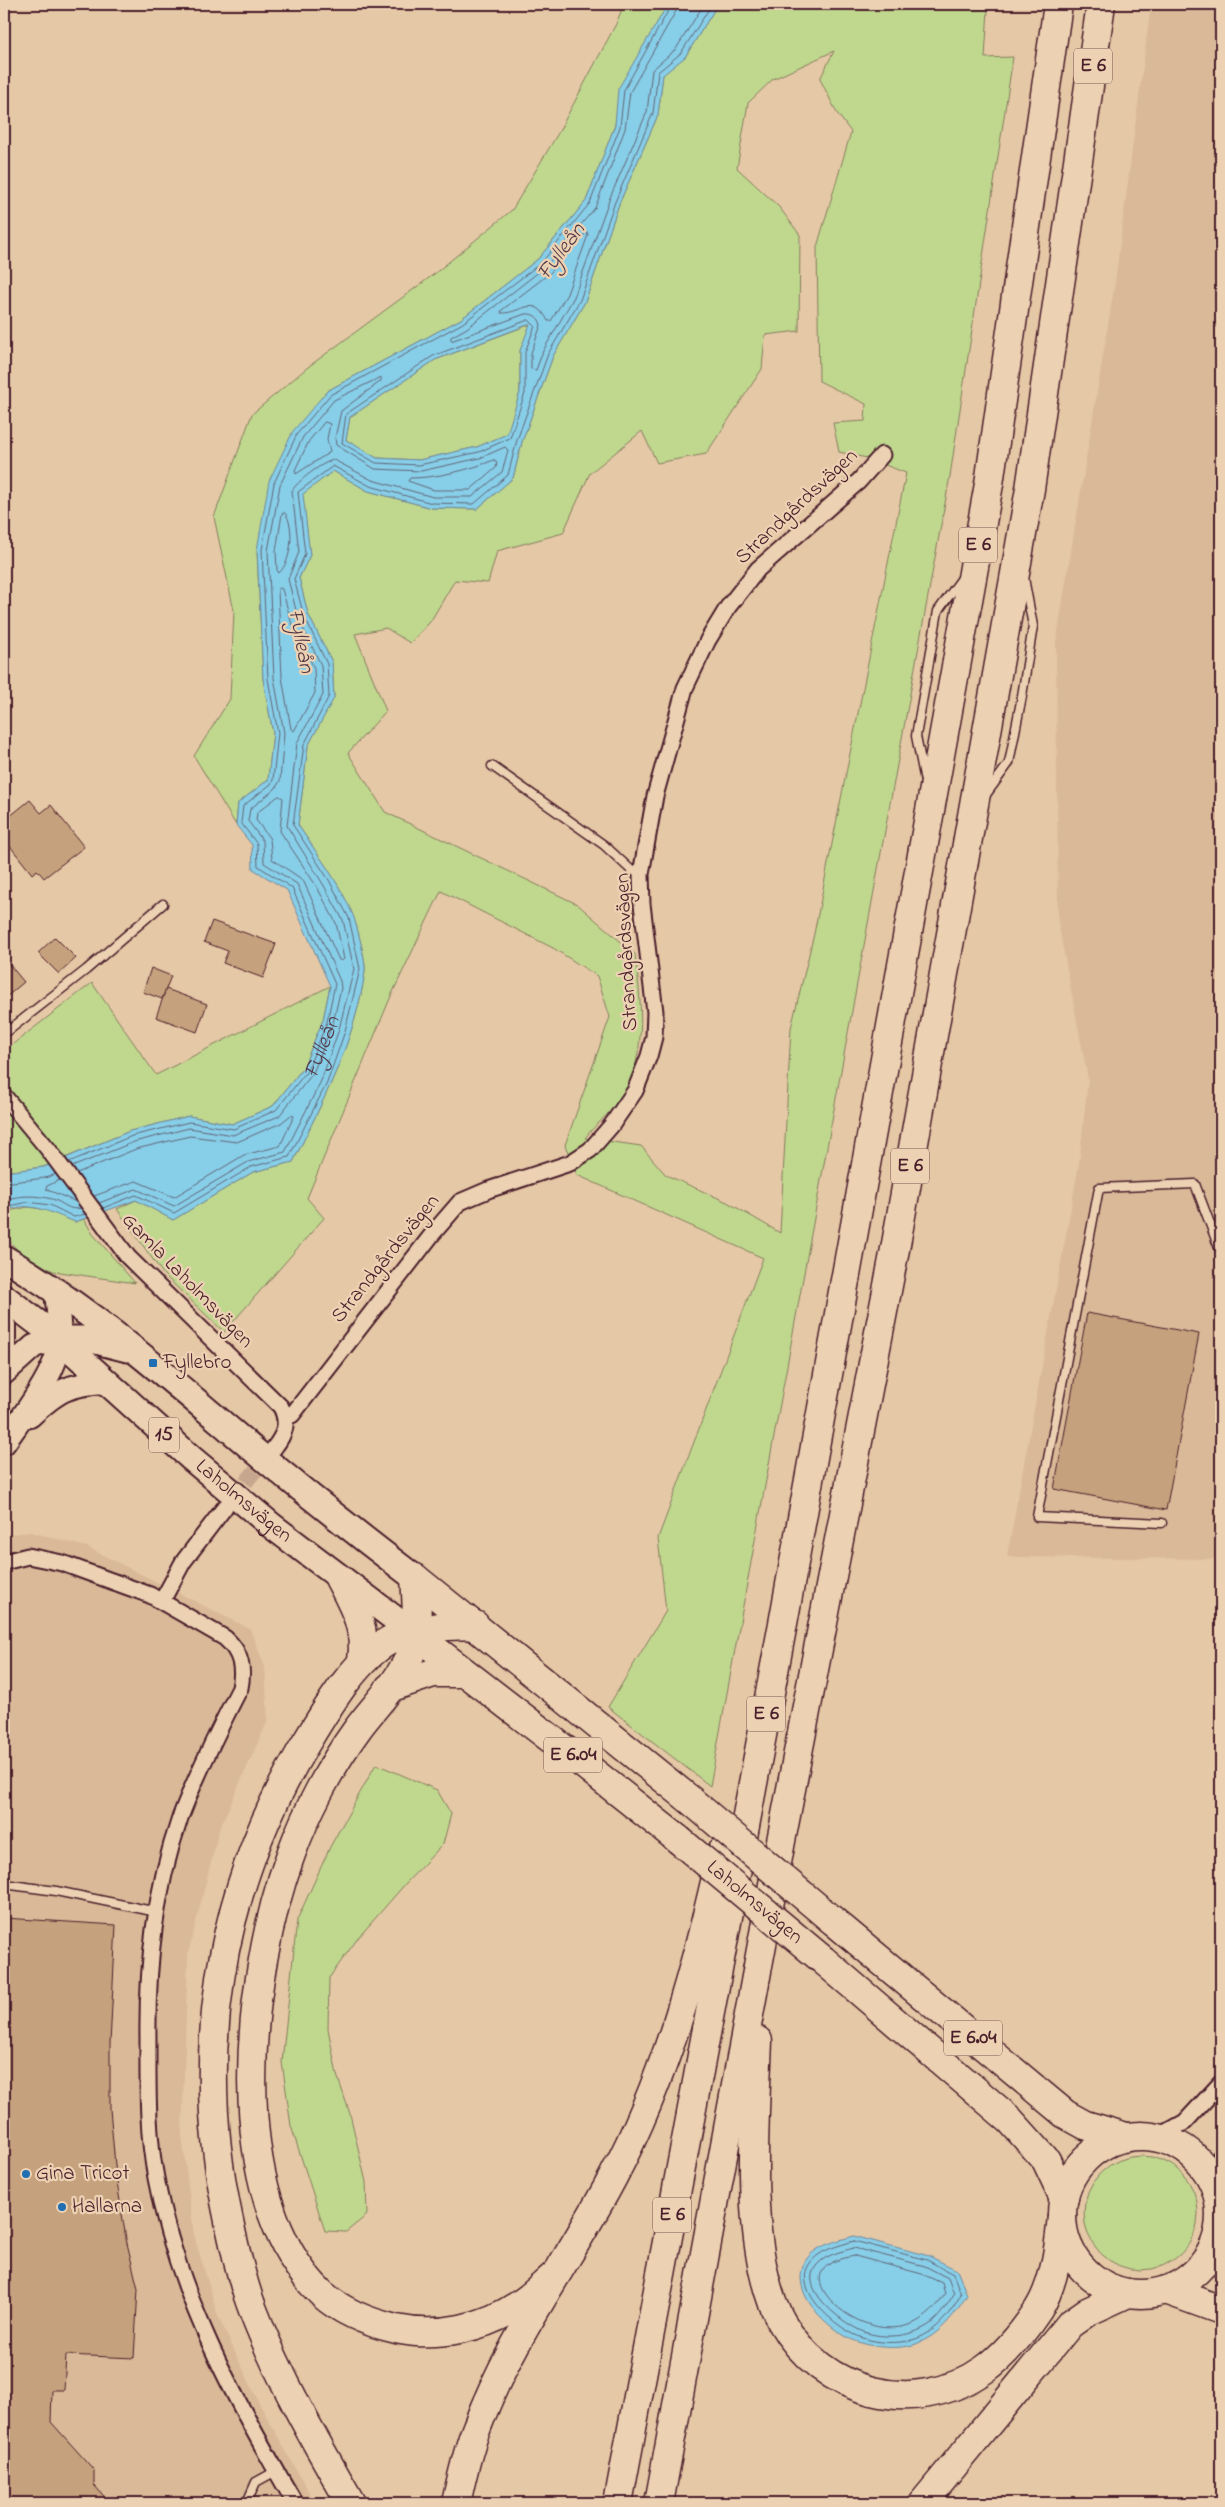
<svg xmlns="http://www.w3.org/2000/svg" width="1225" height="2507" viewBox="0 0 1225 2507" font-family="'Indie Flower',sans-serif">
<style>
.built{fill:#d9b998}
.green{fill:#bfd88e;stroke:#847c5c;fill-rule:evenodd}
.water{fill:#87cee8;stroke:#6f889c;fill-rule:evenodd}
.lines{fill:none;stroke-linecap:round;stroke-linejoin:round}
.shore{stroke:#626577;stroke-width:1}
.building{fill:#c6a17d;stroke:#4a1f2b}
.street-tunnel{stroke:#c6a68d;stroke-width:15;stroke-dasharray:15 8;stroke-linecap:butt}
.lane-casing{stroke:#4a1f2b;stroke-width:11}
.street-casing{stroke:#4a1f2b;stroke-width:19}
.secondary-casing{stroke:#4a1f2b;stroke-width:26}
.primary-casing{stroke:#4a1f2b;stroke-width:29}
.highway-casing{stroke:#4a1f2b;stroke-width:31}
.lane{stroke:#ecd2b3;stroke-width:8}
.street{stroke:#ecd2b3;stroke-width:15}
.secondary{stroke:#ecd2b3;stroke-width:22}
.primary{stroke:#ecd2b3;stroke-width:25}
.highway{stroke:#ecd2b3;stroke-width:28}
.highway-bridge-casing{stroke:#4a1f2b;stroke-width:31;stroke-linecap:butt}
.highway-bridge{stroke:#ecd2b3;stroke-width:28}
.poi-dot{fill:#1f6fb2;stroke:#ecd2b3;stroke-width:2}
.labels{text-anchor:middle;dominant-baseline:central;stroke-width:4.5;stroke-linejoin:round;paint-order:stroke}
.shield{fill:#ecd2b3;stroke:#7b5554;stroke-width:1}
.shield-label{font-size:20px;font-weight:bold;fill:#4a1f2b}
.street-label{font-size:21px;fill:#4a1f2b;stroke:#ecd2b3}
.poi-label{font-size:21px;fill:#4a1f2b;stroke:#ecd2b3;text-anchor:start}
.water-label{font-size:22px;font-style:italic;fill:#533947;stroke:#ecd2b3}
</style>
<rect width="100%" height="100%" fill="#e5c8a6"/>
<filter id="ink" filterUnits="userSpaceOnUse"><feTurbulence type="fractalNoise" baseFrequency=".02" numOctaves="2"/><feDisplacementMap in="SourceGraphic" scale="10" xChannelSelector="R" yChannelSelector="G"/><feConvolveMatrix kernelMatrix="1 2 1 2 8 2 1 2 1" color-interpolation-filters="sRGB"/></filter>
<g filter="url(#ink)">
<!-- built -->
<g class="built">
<path d="M1151,4H1221V1559L1007,1557L1079,1164L1088,1079L1058,922L1056,643L1115,282Z"/>
<path d="M31,1532L87,1547L250,1629L265,1667L268,1720L219,1830L188,1954L182,2135L194,2235L218,2316L260,2405L315,2503H4V1535Z"/>
</g>
<!-- green -->
<g class="green">
<path d="M624,4H668L619,89L615,125L586,201L538,259L461,319L327,391L257,550L263,679L273,733L268,780L238,803L236,825L194,756L230,699L234,611L214,517L252,414L308,367L433,275L512,210L557,135L616,24Z"/>
<path d="M718,4H914L913,9H988L985,58L1013,57L950,476L710,1786L608,1707L666,1611L658,1538L763,1258L577,1175L565,1145L610,1017L597,976L553,948L441,891L391,996L307,1198L324,1218L224,1332L164,1275L117,1209L136,1200L173,1220L253,1172L293,1162C323,1101 356,1039 365,971C366,961 357,926 353,916C340,883 317,854 298,825L308,746L334,697L332,662L308,614L299,578L310,555L302,494L333,471L368,491L432,508L477,509L513,478L522,442L553,356L585,302L619,204L658,115L663,74L685,57ZM834,51L820,79L837,113L851,132L817,247L819,381L866,404L865,421L833,423L839,452L867,458L906,473L814,934L791,1028L780,1233L727,1202L666,1175L641,1146L585,1138C596,1123 618,1107 626,1091C647,1047 641,1001 635,954L577,904L385,812L348,753L386,711L355,634L386,628L410,643L430,622L455,580L488,583L497,551L563,533L590,473L642,431L657,463L706,454L762,369L765,335L799,331L800,235L779,207L737,168L748,103L773,79Z"/>
<path d="M531,324L520,351V392L508,434L477,447L419,460L377,458L346,440L350,417L435,360Z"/>
<path d="M92,983L156,1075L330,986L323,1020L303,1068L273,1106L232,1124L189,1116L130,1131L43,1167L4,1172V1051Z"/>
<path d="M28,1207L49,1210L75,1222L84,1219L92,1233L135,1283L53,1271L20,1253L4,1235V1212Z"/>
<path d="M376,1764L437,1790L451,1814L443,1844L406,1883L358,1938L329,1978L328,2029L337,2075L350,2114L366,2182L367,2215L346,2232L325,2231L291,2126L282,2062L297,1920L330,1847Z"/>
<circle cx="1141" cy="2213" r="57"/>
</g>
<!-- water -->
<g class="water">
<path d="M668,4H718L685,57L663,75L658,115L619,204L585,302L553,356L522,442L513,478L477,509L432,508L368,491L333,471L303,494L310,555L299,578L308,614L332,662L334,698L308,746L298,825C317,854 340,883 353,915C357,926 366,961 365,971C356,1039 323,1101 293,1162L253,1172L173,1220L136,1200L75,1222C51,1213 29,1199 4,1212V1172L44,1167L130,1131L189,1116L232,1124L273,1106L303,1068L323,1020L330,986L287,890L253,869L252,845L236,825L238,803L268,780L273,733L263,679L257,550L269,481L293,431L327,391L461,319L538,259L586,201L615,125L618,89ZM530,324L520,351V392L507,434L477,447L419,460L377,458L346,440L350,417L435,360Z"/>
<path d="M854,2236L929,2256L957,2270L967,2295C954,2316 940,2335 916,2344C896,2351 863,2347 845,2336C823,2323 793,2294 803,2266C810,2246 837,2241 854,2236Z"/>
</g>
<g class="lines">
<!-- shore -->
<g class="shore">
<path d="M678,4L676,11L630,92L625,129L595,208L545,267L467,328L451,337V341L525,314C533,313 539,317 541,325L531,353V369L536,370L543,351L574,297L609,200L647,112L652,70L676,49L704,4"/>
<path d="M587,232L588,235L567,294L551,321H548C534,293 521,314 501,313L502,310L550,273Z"/>
<path d="M529,320L535,326L525,352V393L510,438L479,452L419,465L376,463L342,443L346,414L433,356Z"/>
<path d="M325,422L330,424L327,439L330,452L296,474L295,470L309,441Z"/>
<path d="M494,460L497,462L496,468L470,490H434L408,481L410,478C436,478 469,470 494,460Z"/>
<path d="M285,513C295,526 292,561 279,573L277,570L276,551L282,514Z"/>
<path d="M280,588L282,589L291,621L314,668L315,693L294,731L291,729L282,677L278,590Z"/>
<path d="M279,796L283,798L280,831L317,887L336,923L344,959L342,961L339,960L303,880L272,859L270,839L256,820L257,813Z"/>
<path d="M69,1162L132,1136L189,1122L234,1129L276,1110L307,1071L327,1022L335,984L292,888L258,866L257,844L241,823L243,806L271,784L273,780L278,733L268,679L262,550L274,483L297,434L330,395L463,323L542,262L590,203L620,127L624,90L672,4"/>
<path id="s1" d="M72,1167L134,1142L189,1128L233,1135L279,1116L313,1073L333,1023L341,988L340,981L297,884L264,863L263,841L248,821L250,809L275,789L280,781L284,733L274,678L268,551L280,485L303,437L334,400L381,377V381L341,411L335,438L336,445L375,469L421,471L480,458L505,447L508,450L502,472L472,497H433L372,480L334,460C324,461 296,482 292,491L299,552L288,579L298,618L321,665L323,695L297,743L287,826L323,884L343,920L354,969L339,1029L321,1081L285,1152L248,1162L174,1206L136,1189L99,1203"/>
<path d="M77,1173L136,1149L190,1136L237,1142L281,1123L291,1115L294,1116L280,1146L244,1155L174,1197L136,1181L94,1196"/>
<path d="M60,1180L47,1186L46,1189L76,1202"/>
<path d="M4,1183L45,1178L56,1174"/>
<path d="M4,1200C19,1195 37,1195 52,1199C63,1202 69,1212 81,1208"/>
<path d="M4,1207L28,1202L50,1205L74,1217L85,1214"/>
<path d="M103,1208L136,1195L174,1213L251,1167L289,1157L327,1083L345,1031L360,969L349,918L329,880L293,825L304,745L329,696L327,664L304,616L294,579L305,554L298,492L333,466L370,486L432,503L474,504L508,475L517,440L548,354L580,300L615,202L653,113L658,72L681,53L712,4"/>
<path d="M854,2241L927,2260L953,2274L961,2294C951,2313 935,2334 912,2340C897,2344 877,2343 863,2338C840,2331 794,2294 808,2266C817,2250 838,2246 854,2241Z"/>
<path d="M854,2248L925,2266L948,2278L954,2294C946,2306 939,2319 927,2326C909,2337 884,2339 864,2332C845,2325 801,2292 814,2269C822,2255 840,2252 854,2248Z"/>
<path d="M855,2256L922,2274L942,2283L945,2294C899,2370 806,2298 822,2272C827,2261 844,2258 855,2256Z"/>
</g>
</g>
<!-- building -->
<g class="building">
<path d="M30,800L41,813L51,805L84,847L44,878L37,870L32,874L6,841L10,837L4,830V821Z"/>
<path d="M212,921L276,944L263,978L223,963L228,951L204,942Z"/>
<path d="M55,937L76,958L59,974L38,953Z"/>
<path d="M4,958L24,982L4,999Z"/>
<path d="M151,968L171,976L162,999L143,992Z"/>
<path d="M166,989L207,1004L197,1032L156,1017Z"/>
<path d="M1087,1313L1199,1334L1166,1510L1054,1489Z"/>
<path d="M4,1918L116,1925L110,2044V2109L116,2176L126,2239L138,2289L134,2358L66,2355L64,2390H52L51,2422L94,2470V2485L110,2503H4Z"/>
</g>
<g class="lines">
<!-- street-tunnel -->
<path class="street-tunnel" d="M231,1500L269,1454"/>
<defs>
<g id="lane">
<path d="M492,766L604,845L631,870L641,874"/>
<path d="M925,781L916,736L938,611L962,578"/>
<path d="M985,796L1009,763L1022,696L1033,626L1024,578"/>
<path d="M4,1034L86,970L163,904"/>
<path d="M1162,1523L1037,1517L1099,1188L1195,1184L1221,1253"/>
<path d="M4,1884L56,1891L157,1912"/>
<path d="M249,2503L248,2500L256,2482L276,2471"/>
</g>
<g id="street">
<path d="M4,1096L48,1149L128,1257L281,1407C289,1423 285,1434 274,1448"/>
<path d="M286,1416L292,1415L434,1232L460,1202L488,1190L570,1163L590,1150L611,1126L635,1091L649,1056L654,1037L655,1012L642,904L641,874L655,796L685,688L708,640L728,607L758,569L859,481L882,455"/>
<path d="M4,1562L28,1556L62,1563L150,1595L225,1638C241,1652 244,1668 240,1688C219,1729 196,1775 180,1818C155,1891 147,1963 148,2040C148,2086 147,2133 156,2178C177,2294 236,2403 295,2503"/>
<path d="M162,1601L183,1562L225,1507"/>
<path d="M1158,2137L1185,2122L1221,2083"/>
<path d="M1215,2185L1221,2156"/>
</g>
<g id="secondary">
<path d="M4,1325V1368"/>
<path d="M4,1373L34,1346L59,1339"/>
<path d="M30,1416C57,1391 68,1384 105,1382"/>
<path d="M4,1443C20,1420 53,1377 58,1350C61,1331 58,1311 56,1292"/>
</g>
<g id="primary">
<path d="M4,1258C97,1313 173,1382 255,1451C308,1495 361,1537 415,1578"/>
<path id="s2" d="M4,1297L59,1339L191,1458L272,1526L415,1634"/>
<path d="M59,1339H88L127,1349"/>
</g>
<g id="highway">
<path d="M339,1578C353,1605 367,1628 362,1660"/>
<path d="M415,1578C417,1604 419,1631 410,1655C399,1683 373,1707 356,1731C330,1767 306,1813 291,1854C247,1972 221,2199 322,2294C342,2312 371,2323 396,2329C438,2338 485,2328 520,2304C533,2296 544,2284 556,2274"/>
<path d="M415,1578L689,1799"/>
<path d="M415,1634L572,1755L679,1840"/>
<path d="M389,1688L433,1673H465"/>
<path d="M831,1919L1065,2114L1085,2125L1126,2137"/>
<path d="M823,1960L1010,2120L1046,2160L1064,2198"/>
<path d="M758,2041C755,2119 743,2252 781,2321C822,2394 915,2419 985,2369C1006,2354 1024,2331 1038,2310C1055,2283 1059,2247 1062,2216"/>
<circle cx="1141" cy="2215" r="79"/>
<path d="M1166,2290L1221,2310"/>
<path d="M351,2503C315,2441 279,2378 253,2310C242,2282 235,2250 229,2221C193,2055 217,1894 303,1748C324,1713 357,1655 394,1638C401,1635 407,1635 414,1634C423,1632 430,1628 439,1627C450,1625 463,1626 475,1625"/>
<path d="M456,2503C462,2477 467,2451 477,2427C510,2338 569,2261 613,2177C667,2075 697,1964 722,1851"/>
<path d="M618,2503L784,1618L989,484L1058,4"/>
<path d="M659,2503L781,1841L896,1244L1030,489L1101,4"/>
<path d="M923,2503L1070,2324L1087,2312L1128,2293"/>
</g>
</defs>
<!-- lane casing -->
<use href="#lane" class="lane-casing"/>
<!-- street casing -->
<use href="#street" class="street-casing"/>
<!-- secondary casing -->
<use href="#secondary" class="secondary-casing"/>
<!-- primary casing -->
<use href="#primary" class="primary-casing"/>
<!-- highway casing -->
<use href="#highway" class="highway-casing"/>
<!-- lane -->
<use href="#lane" class="lane"/>
<!-- street -->
<use href="#street" class="street"/>
<!-- secondary -->
<use href="#secondary" class="secondary"/>
<!-- primary -->
<use href="#primary" class="primary"/>
<!-- highway -->
<use href="#highway" class="highway"/>
<defs>
<g id="highway-bridge">
<path d="M689,1799L831,1919"/>
<path id="s3" d="M679,1840L823,1960"/>
</g>
</defs>
<!-- highway-bridge casing -->
<use href="#highway-bridge" class="highway-bridge-casing"/>
<!-- highway-bridge -->
<use href="#highway-bridge" class="highway-bridge"/>
</g>
</g>
<!-- markers -->
<g class="poi-dot">
<rect x="148" y="1358" width="10" height="10" rx="2.5"/>
<circle cx="26" cy="2174" r="5"/>
<circle cx="62" cy="2207" r="5"/>
</g>
<g class="labels">
<!-- shield labels -->
<g class="shield">
<rect x="1074" y="48.5" width="38" height="35" rx="4"/>
<rect x="959" y="527.5" width="38" height="35" rx="4"/>
<rect x="891" y="1148.5" width="38" height="35" rx="4"/>
<rect x="149" y="1417.5" width="30" height="35" rx="4"/>
<rect x="747" y="1696.5" width="38" height="35" rx="4"/>
<rect x="544" y="1737.5" width="58" height="35" rx="4"/>
<rect x="944" y="2020.5" width="58" height="35" rx="4"/>
<rect x="653" y="2197.5" width="38" height="35" rx="4"/>
</g>
<g class="shield-label">
<text x="1093" y="66">E 6</text>
<text x="978" y="545">E 6</text>
<text x="910" y="1166">E 6</text>
<text x="164" y="1435">15</text>
<text x="766" y="1714">E 6</text>
<text x="573" y="1755">E 6.04</text>
<text x="973" y="2038">E 6.04</text>
<text x="672" y="2215">E 6</text>
</g>
<!-- street labels -->
<g class="street-label">
<text transform="translate(797 507) rotate(-43)">Strandgårdsvägen</text>
<text transform="translate(627 952) rotate(-93)">Strandgårdsvägen</text>
<text transform="translate(386 1259) rotate(-51)">Strandgårdsvägen</text>
<text transform="translate(187 1281) rotate(46)">Gamla Laholmsvägen</text>
<text stroke="none"><textPath href="#s2" startOffset="315">Laholmsvägen</textPath></text>
<text stroke="none"><textPath href="#s3" startOffset="98">Laholmsvägen</textPath></text>
</g>
<!-- poi labels -->
<g class="poi-label">
<text x="163" y="1363">Fyllebro</text>
<text x="36" y="2174">Gina Tricot</text>
<text x="72" y="2207">Hallarna</text>
</g>
<!-- water labels -->
<g class="water-label">
<text transform="translate(562 252) rotate(-53)">Fylleån</text>
<text transform="translate(300 641) rotate(79)">Fylleån</text>
<text stroke="none"><textPath href="#s1" startOffset="300">Fylleån</textPath></text>
</g>
</g>
<!-- margin -->
<rect width="1225" height="2507" fill="none" stroke="#ecd2b3" stroke-width="20"/>
<rect x="10" y="10" width="1205" height="2487" fill="none" stroke="#4a1f2b" stroke-width="2" filter="url(#ink)"/>
</svg>
